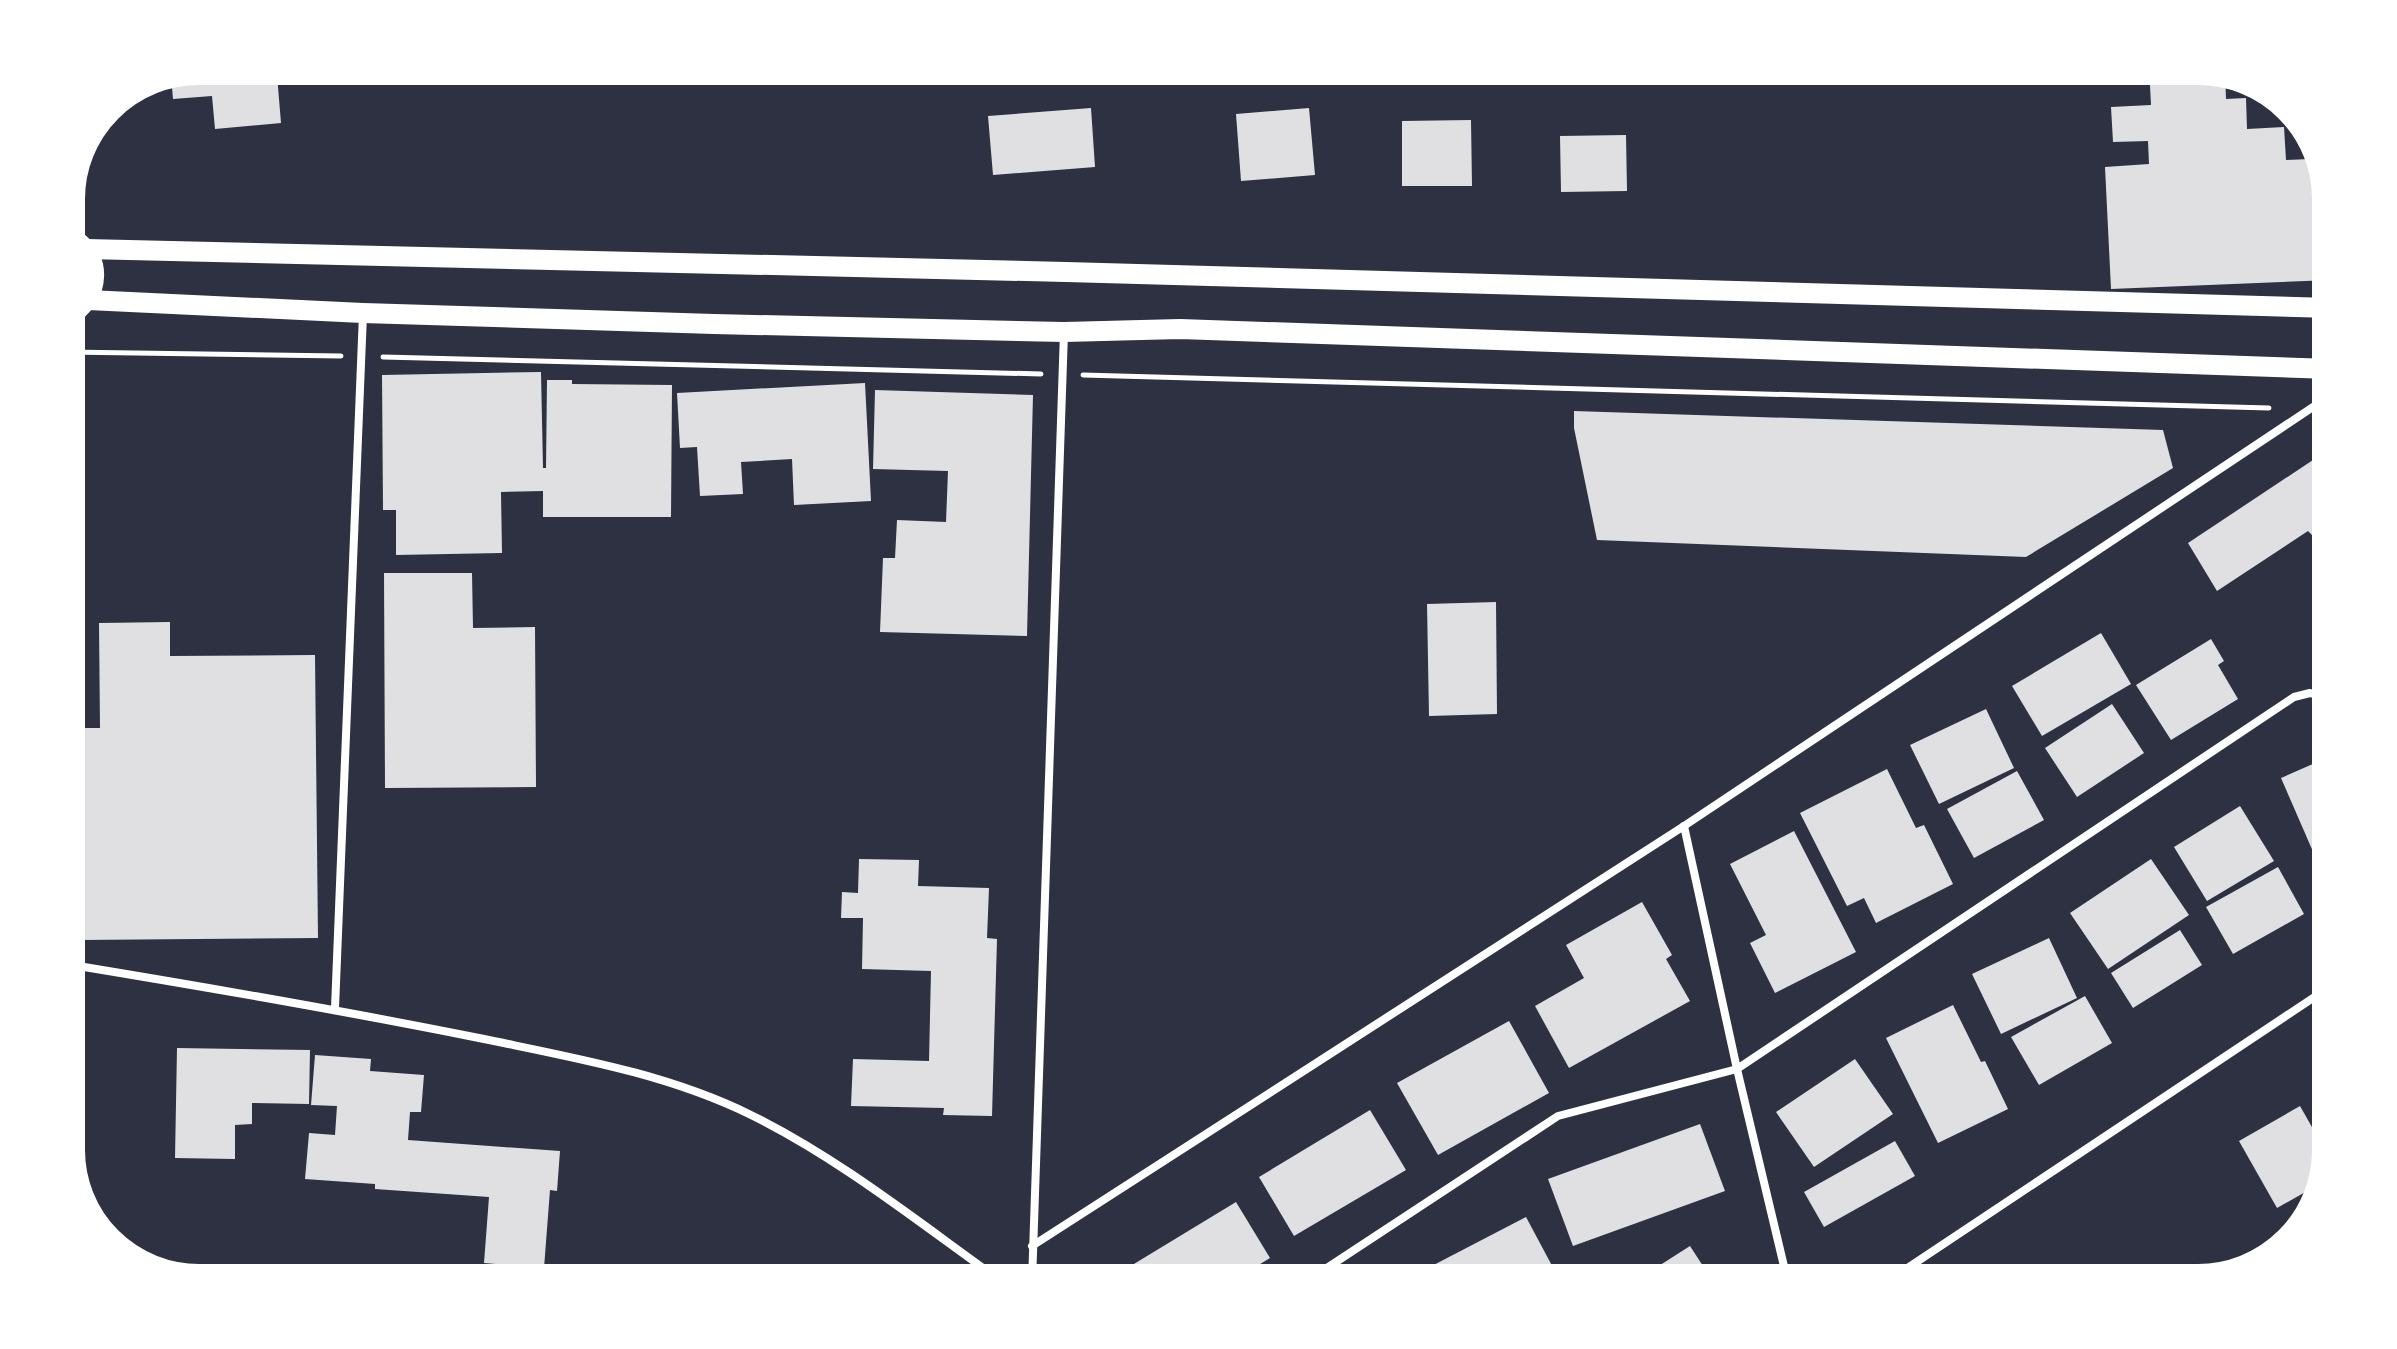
<svg xmlns="http://www.w3.org/2000/svg" width="2397" height="1349" viewBox="0 0 2397 1349" font-family="Mulish,sans-serif">
<style>
.building{fill:#e0e0e3}
.lines{fill:none;stroke-linecap:round;stroke-linejoin:round}
.path{stroke:#fff;stroke-width:5}
.minor{stroke:#fff;stroke-width:8}
.primary{stroke:#fff;stroke-width:20}
.rim{fill:none;stroke:#fff;stroke-width:10}
</style>
<rect width="100%" height="100%" fill="#2d3142"/>
<!-- building -->
<g class="building">
<path d="M2149,66H2198L2225,73L2226,99L2246,98L2247,129L2284,127L2286,160L2311,159V142H2316L2331,191V280L2111,289L2105,167L2149,164L2148,141L2113,142L2111,107L2151,105Z"/>
<path d="M277,75L281,123L215,129L212,96L173,99L171,76Z"/>
<path d="M1091,108L1095,167L993,175L988,116Z"/>
<path d="M1309,108L1315,175L1241,181L1236,114Z"/>
<path d="M1471,120L1472,186H1402V121Z"/>
<path d="M1626,135L1627,191L1561,192L1560,136Z"/>
<path d="M541,372L543,468H546L547,380H572V384L672,385L671,517H543V491L501,492L502,553L396,555V510H383L382,375Z"/>
<path d="M865,383L871,501L794,505L792,459L741,462L743,494L700,496L697,447L680,448L677,393Z"/>
<path d="M875,390L1033,395L1027,636L880,632L883,558H895L897,520L946,522L948,471L873,469Z"/>
<path d="M1574,411L2163,430L2173,468L2026,557L1597,540L1574,428Z"/>
<path d="M2331,448V560L2325,563V548L2308,531L2217,591L2188,543Z"/>
<path d="M384,573H472L473,628L535,627L536,787L385,788Z"/>
<path d="M1496,602L1497,714L1429,716L1427,604Z"/>
<path d="M170,622V656L315,655L318,938L80,940L78,728H100L99,623Z"/>
<path d="M2101,633L2131,684L2042,736L2012,686Z"/>
<path d="M2211,639L2224,661L2218,665L2238,699L2171,740L2136,685Z"/>
<path d="M2112,704L2144,753L2077,797L2045,748Z"/>
<path d="M1986,709L2014,768L1939,804L1910,745Z"/>
<path d="M2331,756V893L2281,778Z"/>
<path d="M1887,769L1916,828L1924,825L1953,884L1876,923L1864,898L1847,906L1800,813Z"/>
<path d="M2017,771L2044,820L1974,858L1947,809Z"/>
<path d="M2240,806L2274,861L2207,901L2174,847Z"/>
<path d="M1794,831L1856,952L1775,993L1750,943L1766,935L1730,864Z"/>
<path d="M859,859L919,860L918,886L989,888L987,938L997,939L992,1116L943,1115L944,1108L851,1106L853,1059L929,1061L931,971L862,969L863,918H841L842,892L858,893Z"/>
<path d="M2151,859L2189,915L2108,969L2070,913Z"/>
<path d="M2278,867L2304,914L2233,954L2206,907Z"/>
<path d="M1642,902L1672,955L1666,959L1690,1001L1569,1068L1535,1006L1584,978L1566,945Z"/>
<path d="M2180,930L2202,965L2133,1008L2111,973Z"/>
<path d="M2049,938L2077,998L2001,1034L1972,974Z"/>
<path d="M2085,996L2112,1043L2039,1085L2011,1037Z"/>
<path d="M1953,1005L1981,1062L1985,1061L2008,1109L1938,1143L1886,1038Z"/>
<path d="M1509,1021L1549,1093L1438,1155L1397,1083Z"/>
<path d="M177,1048L310,1050L309,1104L252,1103V1124L235,1125V1159L175,1158Z"/>
<path d="M315,1055L371,1059L370,1071L424,1075L421,1112H410L408,1140L560,1151L557,1191L550,1190L544,1268L484,1263L489,1197L375,1189V1184L305,1179L309,1133L335,1135L337,1106L311,1105Z"/>
<path d="M1855,1059L1893,1114L1814,1167L1776,1112Z"/>
<path d="M2300,1106L2329,1157L2323,1182L2277,1208L2239,1141Z"/>
<path d="M1370,1110L1406,1170L1294,1236L1259,1177Z"/>
<path d="M1700,1124L1725,1191L1573,1246L1548,1179Z"/>
<path d="M1895,1141L1915,1176L1824,1227L1804,1192Z"/>
<path d="M1236,1202L1270,1258L1229,1283H1133L1124,1270Z"/>
<path d="M1526,1217L1557,1275L1542,1283H1399Z"/>
<path d="M1690,1246L1714,1283H1632Z"/>
<path d="M773,1265V1283H704L703,1267Z"/>
<path d="M1597,1271L1603,1283H1570Z"/>
</g>
<g class="lines">
<!-- path -->
<g class="path">
<path d="M66,352L341,356"/>
<path d="M383,357L1041,374"/>
<path d="M1083,375L2269,408"/>
</g>
<!-- minor -->
<g class="minor">
<path d="M1684,826L1737,1069L1788,1283"/>
<path d="M66,964C206,987 345,1011 484,1039C575,1058 668,1074 751,1115C842,1160 922,1225 1004,1283"/>
<path d="M335,1008L363,314"/>
<path d="M1032,1246L1684,826L2331,395"/>
<path d="M1032,1283L1064,332"/>
<path d="M1304,1283L1558,1116L1737,1069L2294,697L2310,693L2331,699"/>
<path d="M1885,1283L2331,986"/>
</g>
<!-- primary -->
<g class="primary">
<path d="M66,235C105,252 102,299 66,318"/>
<path d="M86,249L1066,272L2331,308"/>
<path d="M88,300L363,313L714,324L1064,332L1180,329L2331,369"/>
</g>
</g>
<!-- crop -->
<path d="M0 0H2397V1349H0ZM199 80H2198A119 119 0 0 1 2317 199V1150A119 119 0 0 1 2198 1269H199A119 119 0 0 1 80 1150V199A119 119 0 0 1 199 80Z" fill="#fff" fill-rule="evenodd"/>
<path class="rim" d="M199 80H2198A119 119 0 0 1 2317 199V1150A119 119 0 0 1 2198 1269H199A119 119 0 0 1 80 1150V199A119 119 0 0 1 199 80Z"/>
</svg>
